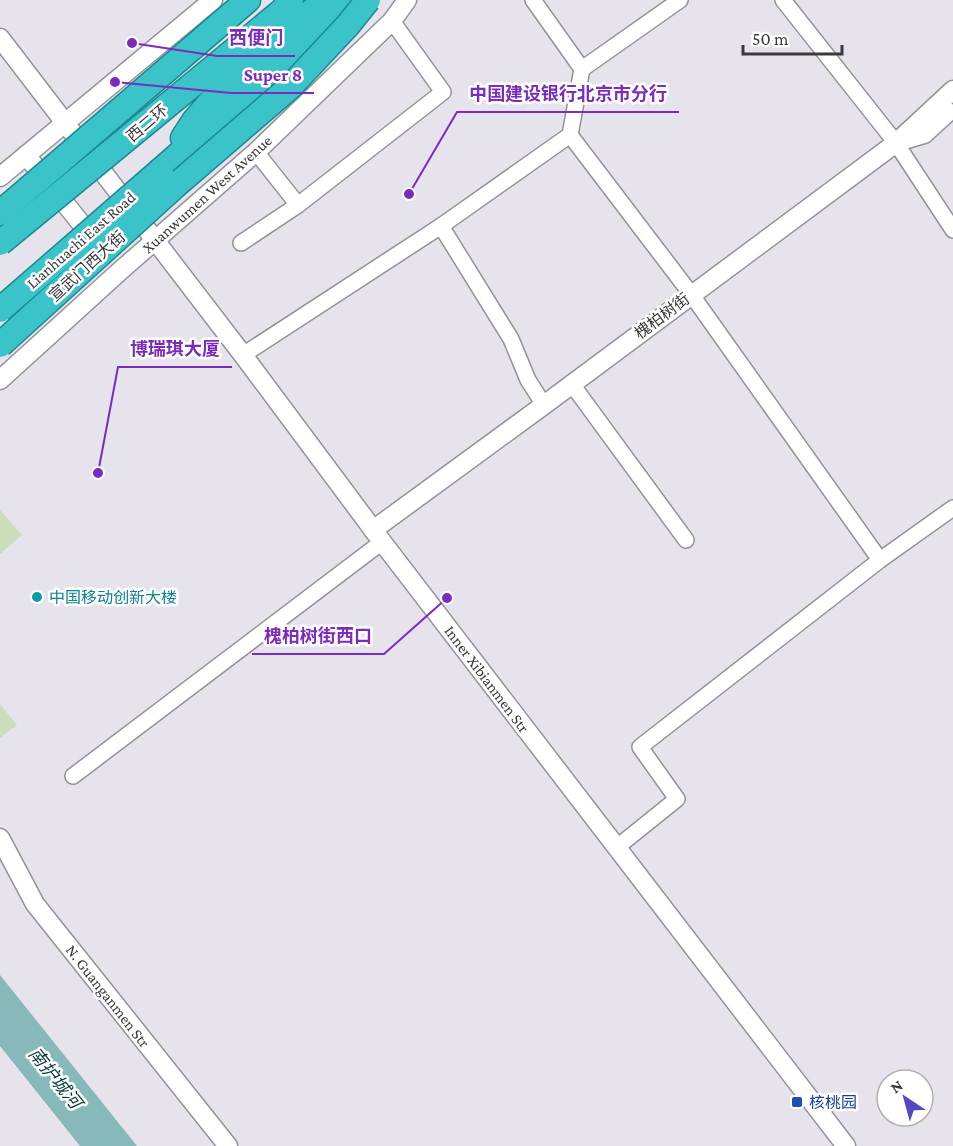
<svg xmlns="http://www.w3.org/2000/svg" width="953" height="1146" viewBox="0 0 953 1146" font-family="'Crimson Pro','Noto Sans SC',serif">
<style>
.green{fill:#cbdebb}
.water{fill:#87b8ba}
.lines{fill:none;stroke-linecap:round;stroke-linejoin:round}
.minor-casing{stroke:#949199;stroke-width:18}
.tertiary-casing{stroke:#949199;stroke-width:21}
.trunk-casing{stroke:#1b8990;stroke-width:27}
.minor{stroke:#fff;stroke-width:15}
.tertiary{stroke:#fff;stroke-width:18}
.trunk{stroke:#3bc3ca;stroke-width:24}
.trunk-bridge-casing{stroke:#1b8990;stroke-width:27;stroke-linecap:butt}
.trunk-bridge{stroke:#3bc3ca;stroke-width:24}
.culture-dot{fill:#0f9aa8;stroke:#fff;stroke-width:2}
.transit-dot{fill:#1a4fb4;stroke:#fff;stroke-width:2}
.labels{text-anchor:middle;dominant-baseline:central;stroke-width:5;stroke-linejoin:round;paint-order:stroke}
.street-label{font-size:16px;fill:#3b393d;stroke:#fff}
.culture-label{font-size:16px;fill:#0d838f;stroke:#fff;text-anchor:start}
.transit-label{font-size:16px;fill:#164399;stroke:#fff;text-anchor:start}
.water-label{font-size:18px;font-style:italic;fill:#0b3b3d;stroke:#fff}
.leader{fill:none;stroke:#7b2cbf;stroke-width:2}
.callout-dot{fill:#7b2cbf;stroke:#fff;stroke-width:2}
.callout-label{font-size:18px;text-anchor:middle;font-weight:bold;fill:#7b2cbf;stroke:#fff;stroke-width:5;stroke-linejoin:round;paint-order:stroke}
</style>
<rect width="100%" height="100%" fill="#e7e3ec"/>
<!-- green -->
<g class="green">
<path d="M0,510L22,535L0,554Z"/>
<path d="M0,704L17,725L0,738Z"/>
</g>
<!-- water -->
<path class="water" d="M0,975L137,1146H80L0,1046Z"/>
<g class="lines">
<defs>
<g id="minor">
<path d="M533,0L582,69"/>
<path d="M783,0L896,143L953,230"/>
<path d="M570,135L691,294L880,560"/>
<path d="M256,152L298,205"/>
<path d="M441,226L511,339L528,380L544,405"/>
<path d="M241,243L298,205L443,92L392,21"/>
<path d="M243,355L441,226L570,135L582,69L680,0"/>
<path d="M571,383L686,540"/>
<path d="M73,776L382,542"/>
<path d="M616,848L677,799L640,747L880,560L953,508"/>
</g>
<g id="tertiary">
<path d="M0,38L243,355L386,547L846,1146"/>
<path d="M901,141L924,134L948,112"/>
<path d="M26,155L96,242"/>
<path d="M0,177L213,0"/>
<path d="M0,380L120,271L256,152L392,21L407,0"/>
<path d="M373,530L544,405L896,143L953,90"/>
<path d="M0,838L35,904L228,1146"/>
</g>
<g id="trunk">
<path d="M120,110L248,0"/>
<path d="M135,132L282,11L291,0"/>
<path d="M183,138L194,121L223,87L318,6"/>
<path d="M161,170L282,64L333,11L340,0"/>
</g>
</defs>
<!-- minor casing -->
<use href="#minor" class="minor-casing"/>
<!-- tertiary casing -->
<use href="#tertiary" class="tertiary-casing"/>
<!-- trunk casing -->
<use href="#trunk" class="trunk-casing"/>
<!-- minor -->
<use href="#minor" class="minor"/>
<!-- tertiary -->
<use href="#tertiary" class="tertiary"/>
<!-- trunk -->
<use href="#trunk" class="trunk"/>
<defs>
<g id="trunk-bridge">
<path d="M0,213L120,110"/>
<path d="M0,243L135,132"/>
<path d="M0,310L161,170"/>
<path d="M0,345L175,186L290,87L348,25L368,0"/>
</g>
</defs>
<!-- trunk-bridge casing -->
<use href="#trunk-bridge" class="trunk-bridge-casing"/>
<!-- trunk-bridge -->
<use href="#trunk-bridge" class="trunk-bridge"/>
</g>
<!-- markers -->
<circle class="culture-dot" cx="37" cy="597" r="6"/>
<rect class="transit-dot" x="791" y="1096" width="12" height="12" rx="3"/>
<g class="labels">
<!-- street labels -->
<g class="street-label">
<text transform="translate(147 123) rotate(-40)">西二环</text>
<text transform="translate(207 194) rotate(-42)">Xuanwumen West Avenue</text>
<text transform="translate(81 240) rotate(-41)">Lianhuachi East Road</text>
<text transform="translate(87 266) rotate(-42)">宣武门西大街</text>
<text transform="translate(662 316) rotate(-37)">槐柏树街</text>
<text transform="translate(487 679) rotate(53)">Inner Xibianmen Str</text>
<text transform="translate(108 996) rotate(52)">N. Guanganmen Str</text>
</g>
<!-- culture labels -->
<g class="culture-label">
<text x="49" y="597">中国移动创新大楼</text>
</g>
<!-- transit labels -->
<g class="transit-label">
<text x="809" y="1102">核桃园</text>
</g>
<!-- water labels -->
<g class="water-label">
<text transform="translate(55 1078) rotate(51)">南护城河</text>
</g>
</g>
<!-- callouts -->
<path class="leader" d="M132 43L217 56H295M115 82L231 93H314M409 194L457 112H679M98 473L118 367H232M447 598L384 654H252"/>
<g class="callout-dot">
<circle cx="132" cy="43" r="6"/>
<circle cx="115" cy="82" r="6"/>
<circle cx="409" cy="194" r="6"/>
<circle cx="98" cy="473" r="6"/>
<circle cx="447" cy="598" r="6"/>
</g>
<g class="callout-label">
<text x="256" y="44">西便门</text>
<text x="273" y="81">Super 8</text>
<text x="568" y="100">中国建设银行北京市分行</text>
<text x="175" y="355">博瑞琪大厦</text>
<text x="318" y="642">槐柏树街西口</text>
</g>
<!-- north arrow -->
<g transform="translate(905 1098) rotate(324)"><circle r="28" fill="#ffffff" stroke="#b1b0b1" stroke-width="1.5"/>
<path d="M0-4.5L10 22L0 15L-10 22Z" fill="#5249c1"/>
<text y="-9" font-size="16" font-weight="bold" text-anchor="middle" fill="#3b393d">N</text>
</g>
<!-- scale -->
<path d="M743 45v9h99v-9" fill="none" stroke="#3b393d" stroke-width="3"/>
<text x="752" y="45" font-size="18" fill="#3b393d" stroke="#ffffff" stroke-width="4.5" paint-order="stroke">50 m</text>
</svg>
